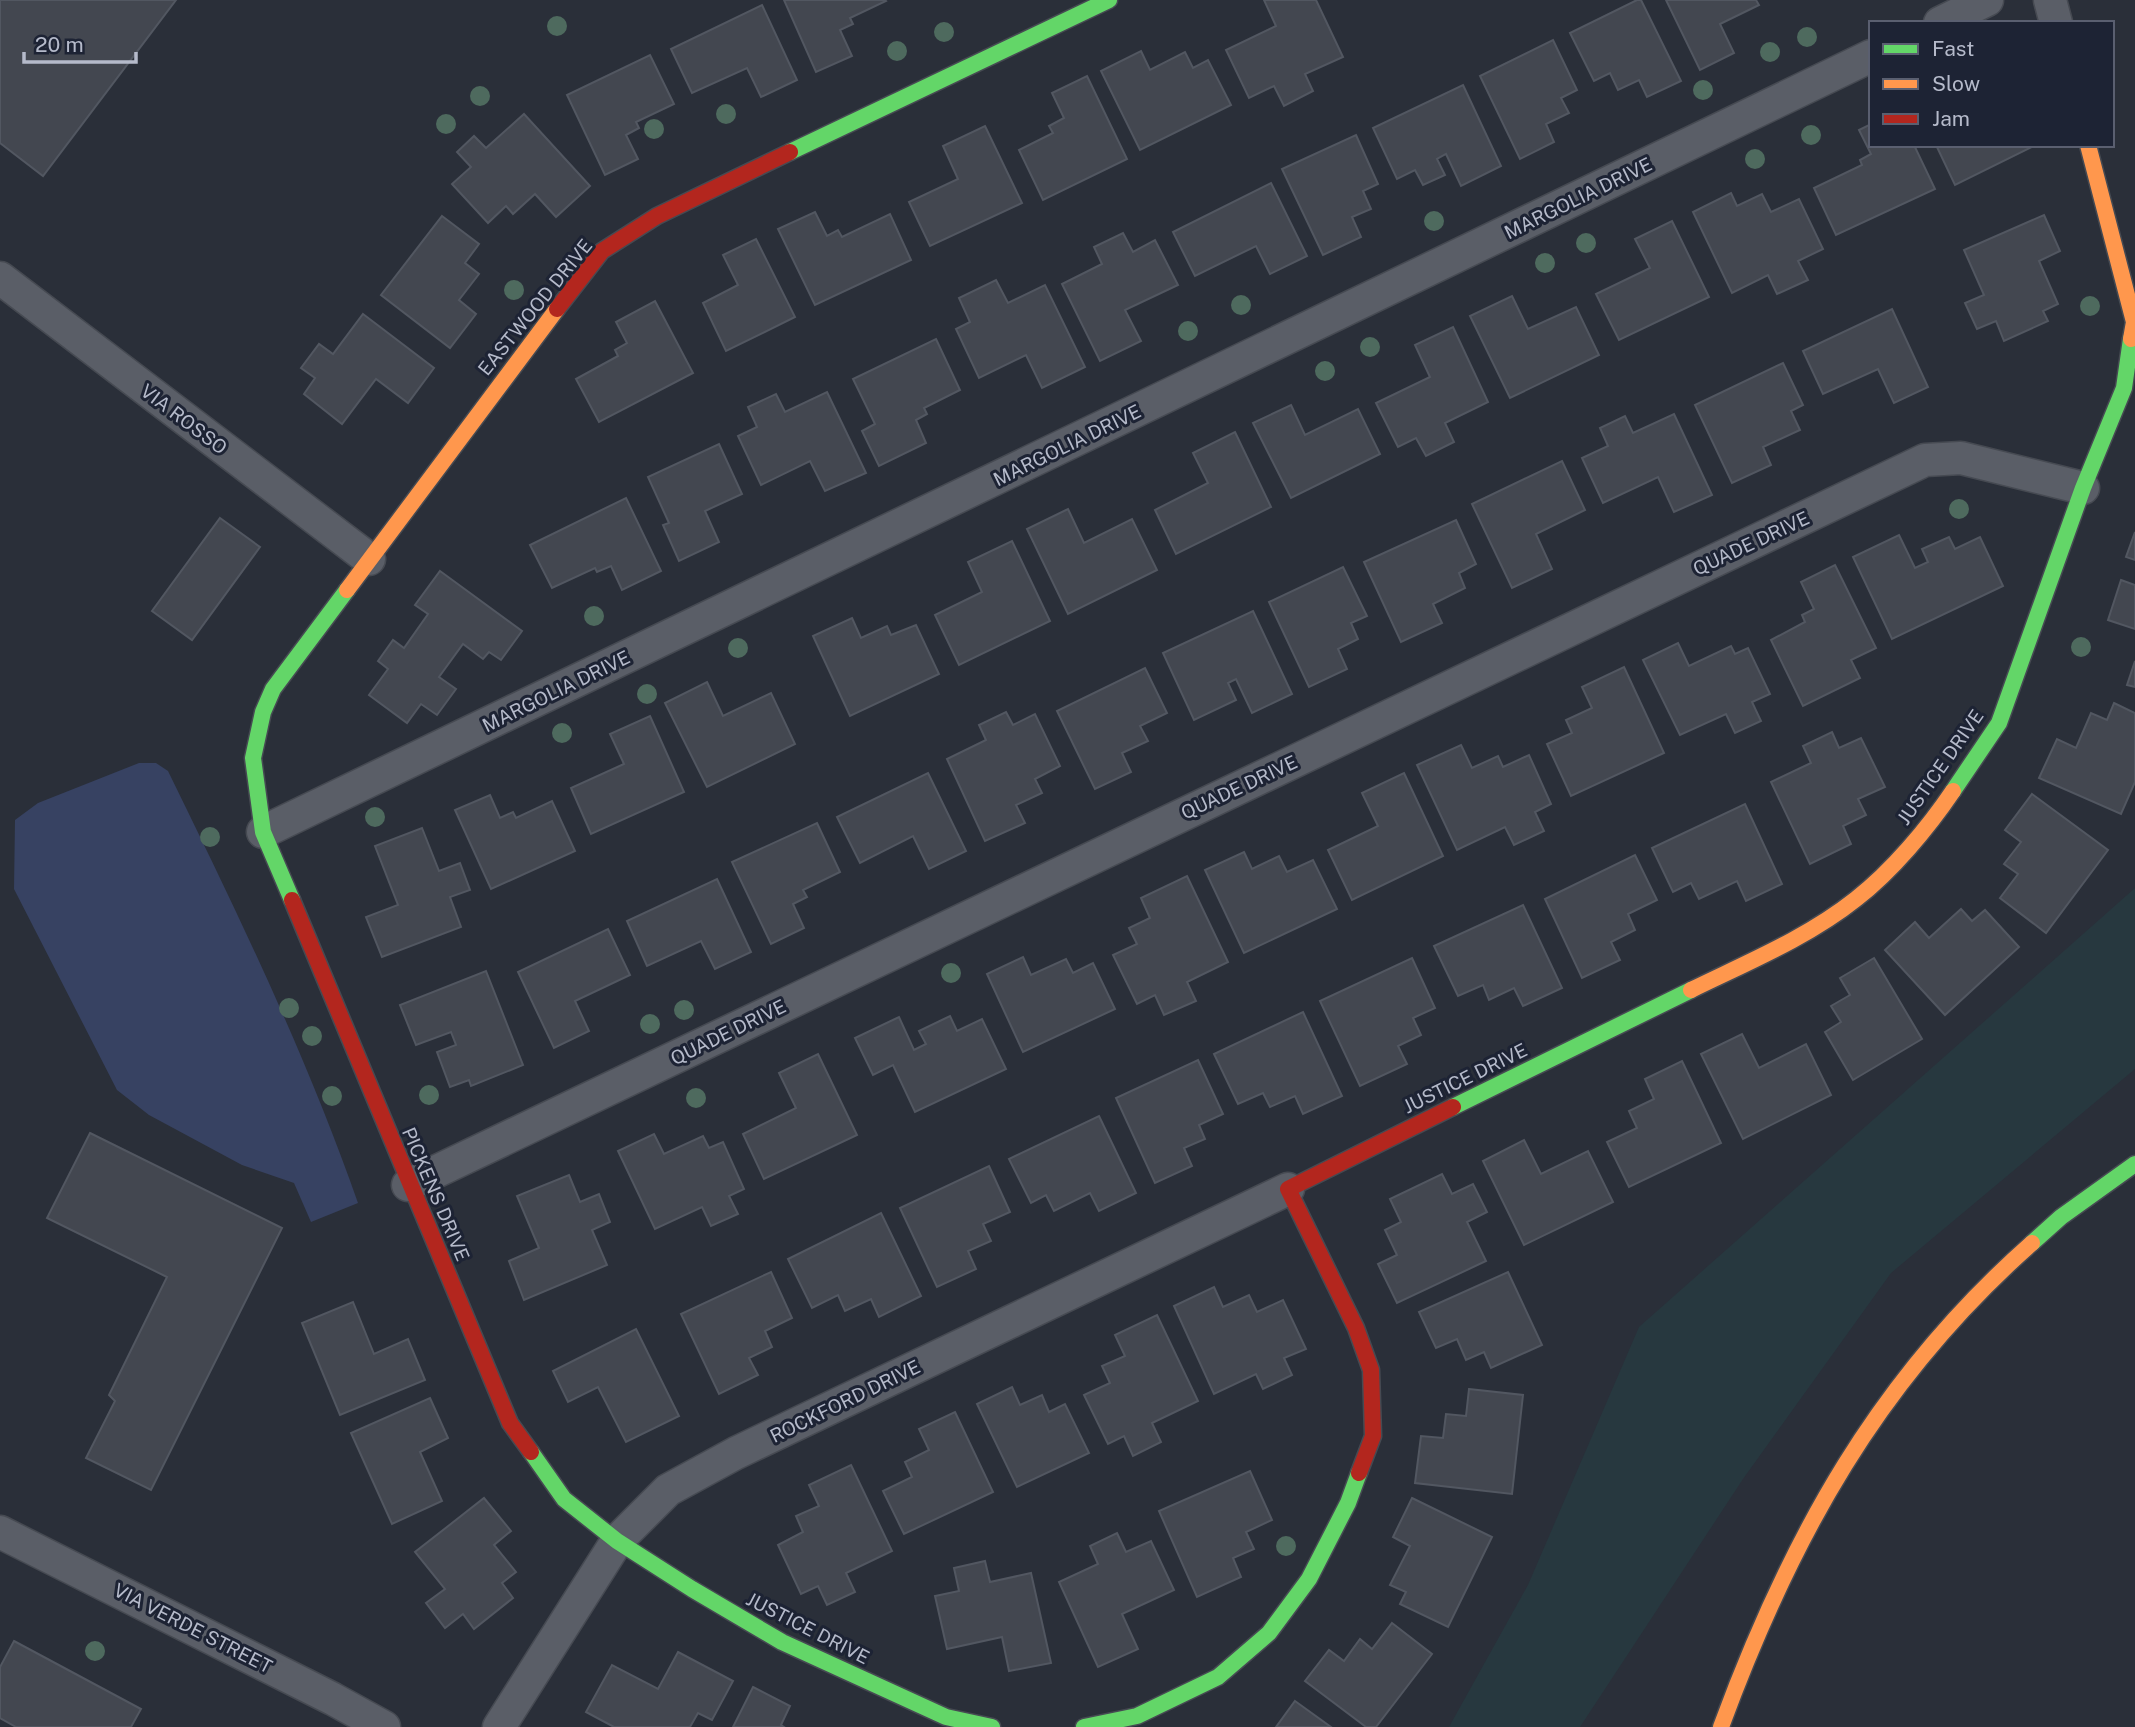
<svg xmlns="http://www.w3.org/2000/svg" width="2135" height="1727" viewBox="0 0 2135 1727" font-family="'Public Sans',sans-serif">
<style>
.green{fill:#27383f}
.water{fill:#374262}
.building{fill:#434750;stroke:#525761;stroke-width:2}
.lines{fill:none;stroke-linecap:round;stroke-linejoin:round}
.street-casing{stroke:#464a52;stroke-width:35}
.fast-casing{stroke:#464a52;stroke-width:19}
.slow-casing{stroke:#464a52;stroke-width:19}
.jam-casing{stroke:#464a52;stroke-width:19}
.street{stroke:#5a5e67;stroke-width:32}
.fast{stroke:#63d668;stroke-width:16}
.slow{stroke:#ff974d;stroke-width:16}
.jam{stroke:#b3261e;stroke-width:16}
.tree{fill:#4e6a5e}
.labels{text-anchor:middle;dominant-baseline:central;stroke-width:6;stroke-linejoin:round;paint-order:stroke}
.street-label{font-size:19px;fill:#b5baca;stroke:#1d2334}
</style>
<rect width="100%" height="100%" fill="#2a2f39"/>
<!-- green -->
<path class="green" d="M2135,888V1069L1891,1273L1743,1479L1580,1727H1449L1528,1585L1639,1327Z"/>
<!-- water -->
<path class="water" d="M139,763H156L168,771C237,912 306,1054 358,1203L311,1222L294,1183L242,1165L149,1115L117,1090L14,889L15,820L38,803Z"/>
<!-- building -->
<g class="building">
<path d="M0,0H176L43,176L0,143Z"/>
<path d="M784,0H885L886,1L850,18L853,24L840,30L852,56L816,72Z"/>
<path d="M1264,0H1316L1343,57L1305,74L1313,91L1284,106L1274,86L1249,98L1226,50L1276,26Z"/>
<path d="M1637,0H1641L1681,81L1647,97L1639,80L1618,90L1610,73L1594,81L1570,33Z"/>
<path d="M1666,0H1756L1759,5L1720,24L1734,53L1700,70Z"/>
<path d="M762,5L797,80L761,97L747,68L692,93L671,49Z"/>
<path d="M1553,40L1577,90L1561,98L1569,113L1546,124L1554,142L1520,159L1480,76Z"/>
<path d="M1141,51L1150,70L1185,52L1193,68L1208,60L1231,105L1140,150L1101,71Z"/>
<path d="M650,55L674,104L636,122L639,128L626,135L638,159L605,175L567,95Z"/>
<path d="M1087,76L1127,159L1043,200L1019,150L1053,133L1049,126L1064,118L1052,93Z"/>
<path d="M1463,85L1501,166L1461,186L1446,154L1437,159L1445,175L1423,185L1415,170L1397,179L1373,128Z"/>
<path d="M524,114L590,186L556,217L535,194L513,214L506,206L488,223L452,184L471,167L457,152L474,136L486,148Z"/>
<path d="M1871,124V145H1914L1935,189L1836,235L1814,188L1862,165L1860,160L1871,154L1859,130Z"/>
<path d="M985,126L1022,203L930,246L909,202L958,179L943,146Z"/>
<path d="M1356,135L1378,184L1363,191L1371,209L1352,217L1361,237L1323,255L1282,169Z"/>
<path d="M1936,145H2036L1955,185Z"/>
<path d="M1271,183L1307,256L1270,274L1256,246L1195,276L1173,232Z"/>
<path d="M1731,193L1737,206L1762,194L1771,212L1799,199L1823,249L1798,261L1808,280L1777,294L1768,275L1732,293L1693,212Z"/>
<path d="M815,212L827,236L838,230L842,237L890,214L911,260L815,305L778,229Z"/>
<path d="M2044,215L2060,251L2039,261L2058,304L2043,311L2048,321L2004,341L1996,321L1977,329L1965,303L1984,295L1964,250Z"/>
<path d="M442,216L479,244L465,263L479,274L459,300L476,314L450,348L381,295Z"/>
<path d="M1672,221L1709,297L1619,340L1596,294L1650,268L1635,239Z"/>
<path d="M1123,233L1133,252L1155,240L1178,285L1125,310L1141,341L1100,361L1062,284L1102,264L1094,247Z"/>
<path d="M756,239L795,317L726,351L703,303L738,285L723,255Z"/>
<path d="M996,280L1008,303L1045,285L1085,367L1042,388L1026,355L979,378L956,329L970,322L959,298Z"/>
<path d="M1512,296L1528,329L1576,307L1599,355L1510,398L1470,316Z"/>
<path d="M655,301L693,373L599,422L576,379L618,356L615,350L627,343L616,322Z"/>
<path d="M1892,309L1928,387L1894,403L1878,369L1823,394L1803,351Z"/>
<path d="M363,314L434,368L408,403L376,379L342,424L304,394L315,378L301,368L319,344L333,354Z"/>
<path d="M1453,327L1488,402L1445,423L1454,442L1426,456L1416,438L1398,447L1376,403L1430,377L1415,345Z"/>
<path d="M936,339L960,390L924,408L927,414L916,420L926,443L879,466L862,431L875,424L853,379Z"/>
<path d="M1783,363L1803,405L1791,411L1800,430L1763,447L1771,465L1732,483L1695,405Z"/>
<path d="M827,392L866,473L825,491L810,461L761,485L738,436L757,427L748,407L776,394L785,412Z"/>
<path d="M1291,405L1305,435L1358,409L1380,454L1291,498L1253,423Z"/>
<path d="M1674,414L1712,495L1674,512L1658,477L1603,503L1582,458L1608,446L1600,428L1625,416L1633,433Z"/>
<path d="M1235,432L1271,507L1176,554L1155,510L1208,483L1193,453Z"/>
<path d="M719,444L742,494L705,511L719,542L679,561L663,525L669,523L648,477Z"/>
<path d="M1562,461L1585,510L1536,534L1552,569L1512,588L1472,504Z"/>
<path d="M626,498L661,571L622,590L611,566L597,572L595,568L552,588L530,545Z"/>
<path d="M1068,509L1084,543L1132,519L1157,570L1068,614L1027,529Z"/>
<path d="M220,518L260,547L192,640L152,611Z"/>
<path d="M1456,520L1476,564L1459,573L1465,588L1433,604L1442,623L1401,642L1364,562Z"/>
<path d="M2135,532V560L2126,557Z"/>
<path d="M1899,535L1915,568L1928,562L1922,549L1949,537L1955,549L1980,537L2003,586L1892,639L1853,557Z"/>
<path d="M1012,541L1050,621L959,665L935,615L982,592L968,562Z"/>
<path d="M1835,565L1876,648L1851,660L1860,678L1803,706L1771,640L1805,622L1802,615L1814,609L1801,582Z"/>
<path d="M1343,567L1367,616L1351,623L1358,639L1338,649L1347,669L1309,687L1269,602Z"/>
<path d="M440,571L522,631L501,660L489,652L483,659L463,644L439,677L456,689L437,715L421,704L407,723L369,695L388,669L378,661L393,640L404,648L428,614L415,605Z"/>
<path d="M2121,580L2135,585V629L2108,620Z"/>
<path d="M1253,611L1292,694L1252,713L1236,679L1228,683L1236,700L1194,720L1163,653Z"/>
<path d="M852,618L861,638L887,626L891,635L916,625L939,674L850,716L813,636Z"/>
<path d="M1678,643L1689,666L1731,646L1735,654L1748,648L1770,694L1752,702L1761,721L1735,733L1726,714L1680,735L1643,660Z"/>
<path d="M2135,661V687L2127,685Z"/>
<path d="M1624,667L1664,753L1571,796L1547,744L1572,733L1566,720L1592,708L1582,687Z"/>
<path d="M1145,668L1167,713L1140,726L1148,741L1122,753L1131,772L1095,789L1057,711Z"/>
<path d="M707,682L723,716L771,693L795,744L707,787L665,703Z"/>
<path d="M2114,703L2135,713V782L2121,814L2039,778L2057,739L2076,748L2091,713L2107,720Z"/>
<path d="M1006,712L1013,725L1035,714L1060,766L1035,779L1042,793L1016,805L1025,823L985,841L947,759L986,740L979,725Z"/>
<path d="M650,716L684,792L591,834L571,788L624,764L610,734Z"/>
<path d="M1832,732L1839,748L1861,738L1885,787L1858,799L1866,815L1843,826L1851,844L1810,864L1771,782L1811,763L1803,746Z"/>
<path d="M1461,745L1472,768L1498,756L1503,767L1529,755L1551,804L1535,812L1544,831L1514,845L1505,827L1457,850L1417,765Z"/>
<path d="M928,773L966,851L929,869L913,836L860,863L837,817Z"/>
<path d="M1404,773L1443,856L1352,900L1328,850L1378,826L1362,793Z"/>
<path d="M2032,794L2108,850L2046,933L2000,898L2018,874L2004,864L2021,842L2005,830Z"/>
<path d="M490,795L500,818L513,812L516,818L552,801L575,851L491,889L455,810Z"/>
<path d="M1745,804L1782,884L1746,901L1737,881L1699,899L1691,883L1673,892L1652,848Z"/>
<path d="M817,823L840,872L803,890L807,897L793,904L804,928L771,944L732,862Z"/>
<path d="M422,828L439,871L460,863L470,890L450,897L461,927L382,957L366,917L398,905L375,846Z"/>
<path d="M1244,852L1252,869L1279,856L1287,872L1313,860L1337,909L1244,953L1205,870Z"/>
<path d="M1635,855L1657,900L1628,914L1635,930L1611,942L1620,960L1582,978L1545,899Z"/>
<path d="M1187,876L1228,962L1187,982L1196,1001L1164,1015L1155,995L1137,1004L1113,955L1137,944L1129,928L1150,918L1141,898Z"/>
<path d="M717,879L751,952L715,969L701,941L647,966L627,921Z"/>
<path d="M1523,905L1562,988L1523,1006L1514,988L1489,1000L1483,985L1458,996L1434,946Z"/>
<path d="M1961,909L1972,921L1985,910L2019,947L1945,1015L1885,950L1915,922L1929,938Z"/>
<path d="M608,929L630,975L575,1001L589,1031L554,1048L518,972Z"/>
<path d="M1023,957L1031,975L1066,959L1073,973L1093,963L1115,1009L1023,1052L987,974Z"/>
<path d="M1412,958L1435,1008L1413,1018L1421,1035L1398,1046L1407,1064L1360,1086L1320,1001Z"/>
<path d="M1874,958L1922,1039L1853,1080L1825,1032L1841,1022L1831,1006L1850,995L1840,978Z"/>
<path d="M486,971L523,1065L471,1086L469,1080L450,1087L437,1052L456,1045L451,1032L416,1045L400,1005Z"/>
<path d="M1303,1012L1342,1096L1303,1114L1295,1096L1270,1107L1263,1093L1238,1104L1214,1054Z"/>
<path d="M950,1016L957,1031L982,1019L1006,1069L915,1112L893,1065L873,1075L855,1038L899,1017L914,1050L926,1044L919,1031Z"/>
<path d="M1742,1034L1759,1068L1806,1044L1831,1095L1743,1139L1701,1054Z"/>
<path d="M818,1054L857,1135L764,1179L743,1134L796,1108L779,1073Z"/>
<path d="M1198,1060L1223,1114L1199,1125L1205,1139L1184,1148L1192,1166L1155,1183L1116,1098Z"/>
<path d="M1682,1061L1721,1143L1629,1187L1607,1142L1637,1128L1629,1111L1654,1099L1645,1079Z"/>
<path d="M1099,1116L1136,1193L1099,1211L1090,1193L1054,1211L1046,1195L1031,1203L1009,1159Z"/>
<path d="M90,1133L282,1228L151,1490L86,1458L115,1401L109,1395L167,1277L47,1218Z"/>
<path d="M654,1134L664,1154L703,1136L709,1148L723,1142L744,1189L729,1196L738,1214L711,1226L702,1207L655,1229L618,1151Z"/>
<path d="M1524,1140L1541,1174L1588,1151L1613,1202L1524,1245L1483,1161Z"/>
<path d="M989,1166L1010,1212L983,1224L991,1241L968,1251L976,1269L937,1287L900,1208Z"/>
<path d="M1442,1174L1452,1194L1473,1184L1487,1212L1467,1222L1486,1261L1397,1303L1378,1264L1397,1255L1385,1230L1401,1222L1390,1199Z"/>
<path d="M569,1175L580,1202L599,1194L610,1222L592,1230L607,1265L524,1300L509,1261L539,1248L517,1196Z"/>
<path d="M881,1213L921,1296L879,1317L871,1299L845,1311L838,1295L812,1308L788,1259Z"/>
<path d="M771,1272L792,1318L765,1331L772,1347L749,1358L758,1375L719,1394L681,1314Z"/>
<path d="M1508,1272L1542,1345L1491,1368L1484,1352L1466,1360L1457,1339L1436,1348L1419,1312Z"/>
<path d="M1214,1287L1223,1307L1249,1295L1257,1312L1283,1300L1306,1349L1284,1358L1292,1375L1263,1389L1256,1374L1214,1394L1174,1306Z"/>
<path d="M353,1302L374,1354L408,1339L425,1380L340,1415L302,1323Z"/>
<path d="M1157,1315L1198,1401L1152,1423L1161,1442L1133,1456L1124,1436L1108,1444L1084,1395L1110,1383L1102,1366L1125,1356L1115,1335Z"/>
<path d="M636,1329L679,1416L626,1442L598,1387L568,1402L553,1371Z"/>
<path d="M1012,1387L1020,1405L1042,1395L1049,1412L1065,1404L1089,1453L1017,1487L977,1404Z"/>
<path d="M1469,1389L1523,1395L1512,1494L1415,1483L1421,1436L1443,1438L1446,1414L1466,1416Z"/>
<path d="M430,1398L448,1438L420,1452L442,1501L392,1524L351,1433Z"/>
<path d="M955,1412L993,1492L904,1534L883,1491L912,1477L905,1462L929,1450L919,1429Z"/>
<path d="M851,1465L892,1551L846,1573L855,1592L827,1605L818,1586L801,1594L778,1545L803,1532L796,1516L819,1506L809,1485Z"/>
<path d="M1250,1471L1272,1520L1246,1532L1254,1549L1233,1558L1241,1577L1197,1597L1159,1511Z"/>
<path d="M484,1498L511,1531L494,1545L516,1572L502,1583L513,1598L474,1629L463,1614L445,1628L426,1603L445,1589L415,1552Z"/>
<path d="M1412,1498L1492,1537L1448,1627L1400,1604L1406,1592L1390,1585L1410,1546L1393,1537Z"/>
<path d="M1117,1533L1126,1552L1151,1541L1174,1590L1122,1614L1138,1649L1098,1667L1059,1582L1098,1564L1090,1546Z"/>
<path d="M985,1561L990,1582L1031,1573L1051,1663L1009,1671L1002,1637L947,1649L935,1596L959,1591L954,1568Z"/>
<path d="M1392,1623L1432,1654L1376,1727H1366L1305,1681L1329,1650L1344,1661L1360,1639L1372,1649Z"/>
<path d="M14,1641L141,1709L131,1727H16L0,1718V1667Z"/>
<path d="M678,1652L733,1681L712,1720L698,1713L690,1727H614L586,1712L612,1665L658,1689Z"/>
<path d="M753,1687L790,1706L781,1725L784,1727H733Z"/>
<path d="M1295,1701L1331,1727H1276Z"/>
</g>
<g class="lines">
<defs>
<g id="street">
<path d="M2050,0L2056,23"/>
<path d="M1940,23L1987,0"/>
<path d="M0,278L369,559"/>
<path d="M263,832L1871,56"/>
<path d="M408,1185L1925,460L1961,458L2083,488"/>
<path d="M0,1532L333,1699L384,1727"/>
<path d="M499,1727L617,1541L668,1490L736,1453L1288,1189"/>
</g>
<g id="fast">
<path d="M790,152L1109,0"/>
<path d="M1953,791L1999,723L2083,488L2124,388L2131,339"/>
<path d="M292,900L263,832L253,758L263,712L273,689L347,590"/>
<path d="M1453,1107L1691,990"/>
<path d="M2032,1243L2061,1217L2135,1164"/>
<path d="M531,1452L564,1499L617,1541L692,1589L782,1642L946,1717L992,1727"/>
<path d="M1084,1727L1137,1716L1218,1677L1269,1633L1309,1579L1348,1503L1359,1473"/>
</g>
<g id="slow">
<path d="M2088,145L2134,322L2131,339"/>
<path d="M347,590L557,309"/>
<path d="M1691,990C1746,963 1807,938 1856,899C1892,871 1928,828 1953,791"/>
<path d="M1721,1727C1791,1537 1878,1379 2032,1243"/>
</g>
<g id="jam">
<path d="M557,309L602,251L657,216L790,152"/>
<path d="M292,900L510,1423L531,1452"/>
<path d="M1359,1473L1373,1436L1371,1370L1356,1328L1288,1189L1453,1107"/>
</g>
</defs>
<!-- street casing -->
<use href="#street" class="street-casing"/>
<!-- fast casing -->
<use href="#fast" class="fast-casing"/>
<!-- slow casing -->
<use href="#slow" class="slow-casing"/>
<!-- jam casing -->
<use href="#jam" class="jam-casing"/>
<!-- street -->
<use href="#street" class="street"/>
<!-- fast -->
<use href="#fast" class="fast"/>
<!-- slow -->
<use href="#slow" class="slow"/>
<!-- jam -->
<use href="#jam" class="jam"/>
</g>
<!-- trees -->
<g class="tree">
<circle cx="557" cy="26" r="10"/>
<circle cx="944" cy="32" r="10"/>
<circle cx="1807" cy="37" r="10"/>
<circle cx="897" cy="51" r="10"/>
<circle cx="1770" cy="52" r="10"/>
<circle cx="1703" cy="90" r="10"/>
<circle cx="480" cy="96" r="10"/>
<circle cx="726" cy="114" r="10"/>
<circle cx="446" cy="124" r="10"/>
<circle cx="654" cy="129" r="10"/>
<circle cx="1811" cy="135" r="10"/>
<circle cx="1755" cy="159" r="10"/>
<circle cx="1434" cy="221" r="10"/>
<circle cx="1586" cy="243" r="10"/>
<circle cx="1545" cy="263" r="10"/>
<circle cx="514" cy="290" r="10"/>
<circle cx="1241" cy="305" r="10"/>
<circle cx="2090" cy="306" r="10"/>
<circle cx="1188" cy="331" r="10"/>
<circle cx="1370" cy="347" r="10"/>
<circle cx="1325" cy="371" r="10"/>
<circle cx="1959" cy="509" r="10"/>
<circle cx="594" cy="616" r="10"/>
<circle cx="2081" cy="647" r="10"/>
<circle cx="738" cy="648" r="10"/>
<circle cx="647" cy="694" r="10"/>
<circle cx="562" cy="733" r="10"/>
<circle cx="375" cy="817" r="10"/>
<circle cx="210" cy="837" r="10"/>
<circle cx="951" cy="973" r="10"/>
<circle cx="289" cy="1008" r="10"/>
<circle cx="684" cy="1010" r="10"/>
<circle cx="650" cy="1024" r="10"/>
<circle cx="312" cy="1036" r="10"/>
<circle cx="429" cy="1095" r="10"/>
<circle cx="332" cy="1096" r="10"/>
<circle cx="696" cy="1098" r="10"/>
<circle cx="1286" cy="1546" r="10"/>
<circle cx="95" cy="1651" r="10"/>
</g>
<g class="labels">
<!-- street labels -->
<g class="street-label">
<text transform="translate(1578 198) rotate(-26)">MARGOLIA DRIVE</text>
<text transform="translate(535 307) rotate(-51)">EASTWOOD DRIVE</text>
<text transform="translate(184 419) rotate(37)">VIA ROSSO</text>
<text transform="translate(1067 445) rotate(-26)">MARGOLIA DRIVE</text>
<text transform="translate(1751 543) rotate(-25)">QUADE DRIVE</text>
<text transform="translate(556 691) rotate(-26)">MARGOLIA DRIVE</text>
<text transform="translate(1940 767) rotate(-55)">JUSTICE DRIVE</text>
<text transform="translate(1239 787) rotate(-25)">QUADE DRIVE</text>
<text transform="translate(728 1032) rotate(-26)">QUADE DRIVE</text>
<text transform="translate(1465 1078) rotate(-26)">JUSTICE DRIVE</text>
<text transform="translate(436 1194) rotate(67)">PICKENS DRIVE</text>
<text transform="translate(845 1401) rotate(-26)">ROCKFORD DRIVE</text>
<text transform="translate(193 1628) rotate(27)">VIA VERDE STREET</text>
<text transform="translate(808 1628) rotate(27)">JUSTICE DRIVE</text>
</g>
</g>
<!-- legend -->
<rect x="1869" y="21" width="245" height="126" fill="#1d2334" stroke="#5a5f70" stroke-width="2"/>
<rect x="1883" y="44" width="35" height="10" fill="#63d668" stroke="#5a5f70" stroke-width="2"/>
<text x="1932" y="56" font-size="21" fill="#b5baca">Fast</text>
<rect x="1883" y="79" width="35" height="10" fill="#ff974d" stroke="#5a5f70" stroke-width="2"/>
<text x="1932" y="91" font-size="21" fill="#b5baca">Slow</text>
<rect x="1883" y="114" width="35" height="10" fill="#b3261e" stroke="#5a5f70" stroke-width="2"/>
<text x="1932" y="126" font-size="21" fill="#b5baca">Jam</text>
<!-- scale -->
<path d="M24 52v10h112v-10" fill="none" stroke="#b5baca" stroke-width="3.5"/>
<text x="35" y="52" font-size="21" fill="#b5baca" stroke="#1d2334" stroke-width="5" paint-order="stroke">20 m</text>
</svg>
